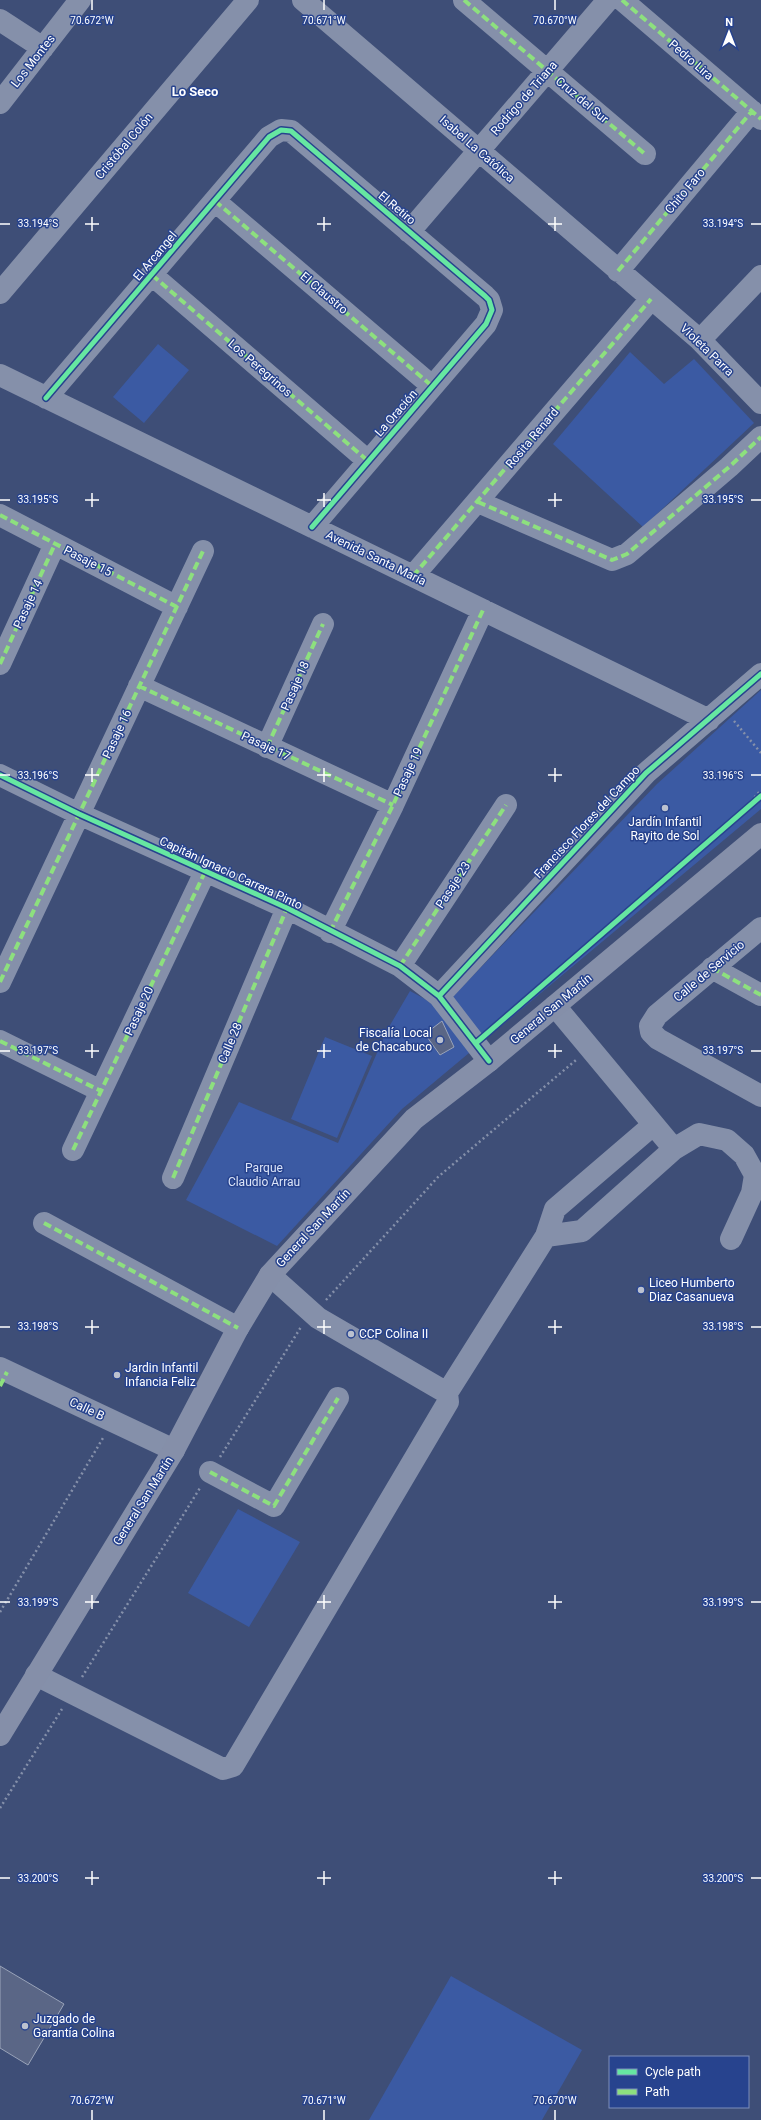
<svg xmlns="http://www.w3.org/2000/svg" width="761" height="2120" viewBox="0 0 761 2120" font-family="Roboto,sans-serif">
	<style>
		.green { fill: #3b5aa3 }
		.building { fill: #5a6686; stroke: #99a3b9 }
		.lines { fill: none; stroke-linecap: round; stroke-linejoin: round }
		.path { stroke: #8590aa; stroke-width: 2.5; stroke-dasharray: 2 3; stroke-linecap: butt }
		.minor { stroke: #8590aa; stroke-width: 22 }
		.major { stroke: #858fa9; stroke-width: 22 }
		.quiet { stroke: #8de07e; stroke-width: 4; stroke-dasharray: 8 4; stroke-linecap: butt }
		.cycleway-casing { stroke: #27438e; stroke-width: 8 }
		.cycleway { stroke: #66e7a1; stroke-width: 5 }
		.ticks { fill: none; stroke: #fff; stroke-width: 1.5 }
		.poi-dot { fill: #bbc1cf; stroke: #27438e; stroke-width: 1.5 }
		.labels { text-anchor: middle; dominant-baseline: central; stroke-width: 3; stroke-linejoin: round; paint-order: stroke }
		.street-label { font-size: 12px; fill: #fff; stroke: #27438e }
		.poi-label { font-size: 12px; fill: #fff; stroke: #27438e; text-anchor: start }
		.park-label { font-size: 12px; fill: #dbe4f8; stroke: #27438e }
		.neighbourhood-label { font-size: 13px; font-weight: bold; fill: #fff; stroke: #27438e }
		.ticks-label { font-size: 10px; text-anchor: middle; fill: #fff; stroke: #27438e; stroke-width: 3; stroke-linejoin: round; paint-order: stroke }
	</style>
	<rect width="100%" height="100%" fill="#3e4e77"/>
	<path class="green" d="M158 344 189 370 144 423 113 397Z
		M630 352 664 384 694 359 754 423 643 527 553 444Z
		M761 690V809L402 1109 277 1246 186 1200 239 1102 338 1143 386 1032 410 991 425 999 440 1010 657 784Z
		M325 1037 372 1056 337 1138 291 1119Z
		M238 1509 300 1542 249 1627 188 1593Z
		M451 1976 582 2050 542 2120H369Z"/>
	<path class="building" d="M442 1021 454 1047 440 1055 425 1034Z
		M0 1966 64 2004 28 2065 0 2048Z"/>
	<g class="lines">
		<path class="path" d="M734 721 761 753
			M748 805 761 790
			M326 1300 438 1177 576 1060
			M220 1457 301 1327
			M0 1612 103 1438
			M82 1677 200 1488
			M0 1808 62 1709"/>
		<path class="minor" d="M303 0 700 340 761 403
			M464 0 645 154
			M622 0 761 119
			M0 20 43 48
			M0 103 80 0
			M215 201 432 386
			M409 232 608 0
			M618 271 752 111
			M152 275 368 461
			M0 293 248 0
			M700 340 761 276
			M0 375 709 720
			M46 398 269 137 281 130 291 131 485 296 489 300 492 310 486 324 312 527
			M478 502 612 560 627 554 729 467 761 437
			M0 515 177 607
			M413 576 651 299
			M0 664 55 544
			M139 686 393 805
			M267 747 323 624
			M0 775 79 814 287 908 400 966 439 996 489 1061
			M761 928 657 1015 650 1026 651 1032 658 1039 761 1096
			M330 932 393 805 483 610
			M400 966 506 805
			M712 968 761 995
			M0 982 203 551
			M439 996 646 773 761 674
			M555 1006 674 1149
			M0 1041 101 1091
			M73 1150 205 872
			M173 1178 287 908
			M44 1223 238 1328
			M546 1236 555 1209 653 1125
			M0 1368 174 1450
			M447 1393 546 1236 582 1231 674 1149 699 1134 727 1140 744 1155 755 1175 752 1193 731 1239
			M210 1472 274 1506 338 1398
			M36 1675 223 1769 233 1766 448 1402 447 1393 318 1318 270 1275"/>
		<path class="major" d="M0 1735 174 1450 238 1328 270 1275 414 1119 489 1061 761 834"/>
		<path class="quiet" d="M464 0 645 154
			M622 0 761 119
			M215 201 432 386
			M618 271 752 111
			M152 275 368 461
			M478 502 612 560 627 554 729 467 761 437
			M0 515 177 607
			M413 576 651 299
			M0 664 55 544
			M139 686 393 805
			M267 747 323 624
			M330 932 393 805 483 610
			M400 966 506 805
			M712 968 761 995
			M0 982 203 551
			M0 1041 101 1091
			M73 1150 205 872
			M173 1178 287 908
			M44 1223 238 1328
			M0 1386 7 1372
			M210 1472 274 1506 338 1398"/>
		<defs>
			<path id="cycleway" d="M46 398 269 137 281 130 291 131 485 296 489 300 492 310 486 324 312 527
				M0 775 79 814 287 908 400 966 439 996 489 1061
				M439 996 646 773 761 674
				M476 1043 761 796"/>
		</defs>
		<use href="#cycleway" class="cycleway-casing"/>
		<use href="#cycleway" class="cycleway"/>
	</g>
	<path class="ticks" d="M92 0V10M324 0V10M555 0V10M92 217V231M324 217V231M555 217V231M0 224H10M85 224H99M317 224H331M548 224H562M751 224H761M92 493V507M324 493V507M555 493V507M0 500H10M85 500H99M317 500H331M548 500H562M751 500H761M92 768V782M324 768V782M555 768V782M0 775H10M85 775H99M317 775H331M548 775H562M751 775H761M92 1044V1058M324 1044V1058M555 1044V1058M0 1051H10M85 1051H99M317 1051H331M548 1051H562M751 1051H761M92 1320V1334M324 1320V1334M555 1320V1334M0 1327H10M85 1327H99M317 1327H331M548 1327H562M751 1327H761M92 1595V1609M324 1595V1609M555 1595V1609M0 1602H10M85 1602H99M317 1602H331M548 1602H562M751 1602H761M92 1871V1885M324 1871V1885M555 1871V1885M0 1878H10M85 1878H99M317 1878H331M548 1878H562M751 1878H761M92 2110V2120M324 2110V2120M555 2110V2120"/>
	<g class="poi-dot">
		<circle cx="665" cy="808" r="4"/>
		<circle cx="440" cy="1040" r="4"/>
		<circle cx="641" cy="1290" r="4"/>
		<circle cx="351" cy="1334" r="4"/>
		<circle cx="117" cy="1375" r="4"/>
		<circle cx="25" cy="2026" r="4"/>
	</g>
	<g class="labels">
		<g class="street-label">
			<text transform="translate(691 60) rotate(41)">Pedro Lira</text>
			<text transform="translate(33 61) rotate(-52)">Los Montes</text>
			<text transform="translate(524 98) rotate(-49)">Rodrigo de Triana</text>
			<text transform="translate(582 100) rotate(40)">Cruz del Sur</text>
			<text transform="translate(124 146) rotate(-50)">Cristóbal Colón</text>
			<text transform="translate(477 149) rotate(41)">Isabel La Católica</text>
			<text transform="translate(685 191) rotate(-50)">Chito Faro</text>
			<text transform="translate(397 208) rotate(40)">El Retiro</text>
			<text transform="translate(155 256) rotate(-50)">El Arcangel</text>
			<text transform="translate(324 293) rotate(40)">El Claustro</text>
			<text transform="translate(707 350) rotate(44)">Violeta Parra</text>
			<text transform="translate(260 368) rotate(41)">Los Peregrinos</text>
			<text transform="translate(396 413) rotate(-49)">La Oración</text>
			<text transform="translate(532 438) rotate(-50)">Rosita Renard</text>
			<text transform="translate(376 558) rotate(26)">Avenida Santa María</text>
			<text transform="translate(88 561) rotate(27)">Pasaje 15</text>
			<text transform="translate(28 604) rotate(-65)">Pasaje 14</text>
			<text transform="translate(295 686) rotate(-66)">Pasaje 18</text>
			<text transform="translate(117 734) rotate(-65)">Pasaje 16</text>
			<text transform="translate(266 746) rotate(25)">Pasaje 17</text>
			<text transform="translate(408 772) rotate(-65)">Pasaje 19</text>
			<text transform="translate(587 822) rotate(-47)">Francisco Flores del Campo</text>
			<text transform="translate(231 873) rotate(25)">Capitán Ignacio Carrera Pinto</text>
			<text transform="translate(453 885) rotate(-57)">Pasaje 23</text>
			<text transform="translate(709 971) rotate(-40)">Calle de Servicio</text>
			<text transform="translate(551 1009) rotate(-40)">General San Martín</text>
			<text transform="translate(139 1011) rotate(-65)">Pasaje 20</text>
			<text transform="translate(230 1043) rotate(-67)">Calle 28</text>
			<text transform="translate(313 1228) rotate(-47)">General San Martín</text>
			<text transform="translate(87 1409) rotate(25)">Calle B</text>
			<text transform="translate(143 1501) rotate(-58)">General San Martín</text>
		</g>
		<g class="poi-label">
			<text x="665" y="822" text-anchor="middle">Jardín Infantil<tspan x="665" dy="14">Rayito de Sol</tspan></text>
			<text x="432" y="1033" text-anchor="end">Fiscalía Local<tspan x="432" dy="14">de Chacabuco</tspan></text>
			<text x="649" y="1283">Liceo Humberto<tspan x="649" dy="14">Diaz Casanueva</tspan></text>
			<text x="359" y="1334">CCP Colina II</text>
			<text x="125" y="1368">Jardin Infantil<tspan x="125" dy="14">Infancia Feliz</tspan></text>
			<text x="33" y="2019">Juzgado de<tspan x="33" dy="14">Garantía Colina</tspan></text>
		</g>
		<g class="park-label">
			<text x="264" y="1168">Parque<tspan x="264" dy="14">Claudio Arrau</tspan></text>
		</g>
		<g class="neighbourhood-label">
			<text x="195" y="91">Lo Seco</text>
		</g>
	</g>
	<g class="ticks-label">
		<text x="92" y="24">70.672°W</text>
		<text x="324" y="24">70.671°W</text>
		<text x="555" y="24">70.670°W</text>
		<text x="38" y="227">33.194°S</text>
		<text x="723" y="227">33.194°S</text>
		<text x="38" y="503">33.195°S</text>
		<text x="723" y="503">33.195°S</text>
		<text x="38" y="779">33.196°S</text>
		<text x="723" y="779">33.196°S</text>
		<text x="38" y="1054">33.197°S</text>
		<text x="723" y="1054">33.197°S</text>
		<text x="38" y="1330">33.198°S</text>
		<text x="723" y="1330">33.198°S</text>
		<text x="38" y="1606">33.199°S</text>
		<text x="723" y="1606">33.199°S</text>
		<text x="38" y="1882">33.200°S</text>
		<text x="723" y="1882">33.200°S</text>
		<text x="92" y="2104">70.672°W</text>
		<text x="324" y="2104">70.671°W</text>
		<text x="555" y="2104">70.670°W</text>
	</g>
	<rect x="609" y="2056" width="140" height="52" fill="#27438e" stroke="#7d8ebb"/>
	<rect x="617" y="2069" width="20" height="6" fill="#66e7a1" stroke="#7d8ebb"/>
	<text x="645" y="2076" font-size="12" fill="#ffffff">Cycle path</text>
	<rect x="617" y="2089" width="20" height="6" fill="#8de07e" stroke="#7d8ebb"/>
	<text x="645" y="2096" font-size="12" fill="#ffffff">Path</text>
	<g transform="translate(729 32)" stroke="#27438e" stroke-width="3" paint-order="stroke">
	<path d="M0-3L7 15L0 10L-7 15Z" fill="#ffffff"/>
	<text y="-6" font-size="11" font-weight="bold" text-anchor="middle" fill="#ffffff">N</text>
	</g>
</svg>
